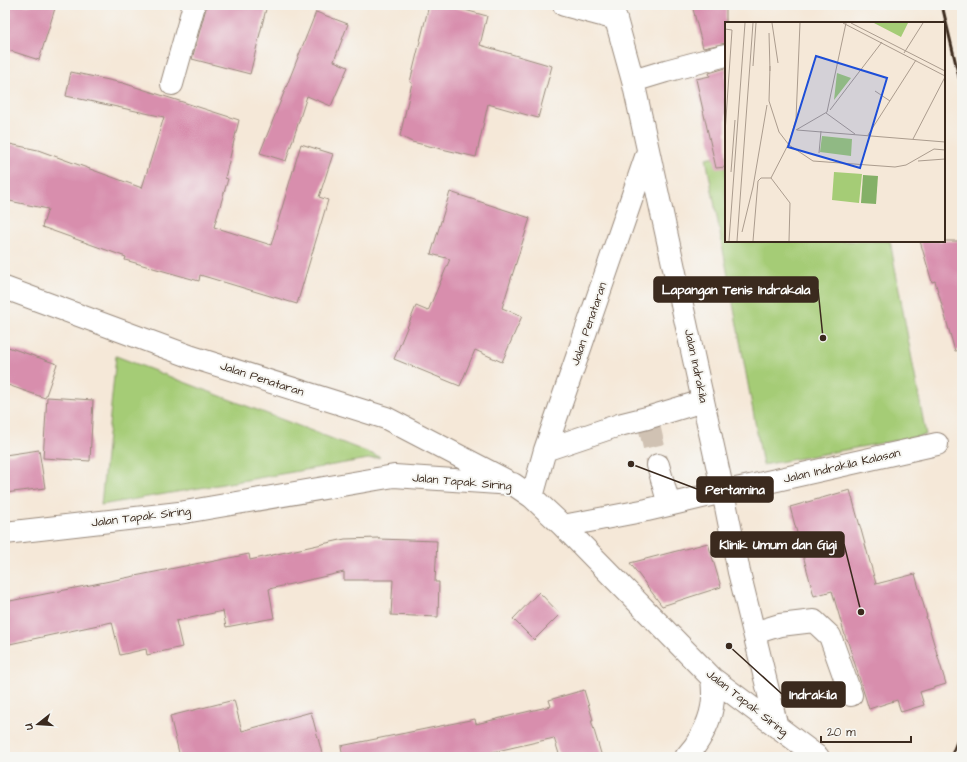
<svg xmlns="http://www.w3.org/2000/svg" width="967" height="762" viewBox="0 0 967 762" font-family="'Architects Daughter',sans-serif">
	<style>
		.green { fill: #a5cc76; stroke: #707b4a }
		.building { fill: #d88ead }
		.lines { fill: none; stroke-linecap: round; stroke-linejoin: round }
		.minor-tunnel { stroke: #d0c2b3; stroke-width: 22; stroke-dasharray: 22 11; stroke-linecap: butt }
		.minor-casing { stroke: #98897b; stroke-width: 24 }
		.minor { stroke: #fff; stroke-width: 22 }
		.rail { stroke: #3b2a1e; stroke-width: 3 }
		.labels { text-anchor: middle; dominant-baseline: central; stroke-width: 4; stroke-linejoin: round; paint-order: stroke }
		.street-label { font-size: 12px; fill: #3b2a1e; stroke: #f6f6f2 }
		.inset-road { fill: none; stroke: #ab9c8e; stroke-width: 1 }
		.view { fill: #1d4ed8; fill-opacity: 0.15; stroke: #1d4ed8; stroke-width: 2 }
		.inset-edge { fill: none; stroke: #3b2a1e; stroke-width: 2 }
		.leader { fill: none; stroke: #3b2a1e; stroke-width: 1.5 }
		.callout-dot { fill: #3b2a1e; stroke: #f6f6f2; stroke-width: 1.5 }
		.callout { fill: #3b2a1e; stroke: #3b2a1e; stroke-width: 1.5 }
		.callout-label { font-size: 13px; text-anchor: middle; font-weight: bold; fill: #fff }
	</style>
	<rect width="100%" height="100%" fill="#f6f6f2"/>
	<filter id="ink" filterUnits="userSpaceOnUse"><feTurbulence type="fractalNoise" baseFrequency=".025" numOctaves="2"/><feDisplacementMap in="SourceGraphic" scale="8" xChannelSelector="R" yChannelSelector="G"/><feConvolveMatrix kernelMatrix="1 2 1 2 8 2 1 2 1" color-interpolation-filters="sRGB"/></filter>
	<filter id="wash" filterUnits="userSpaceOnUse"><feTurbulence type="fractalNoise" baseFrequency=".012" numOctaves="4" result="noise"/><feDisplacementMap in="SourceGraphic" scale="16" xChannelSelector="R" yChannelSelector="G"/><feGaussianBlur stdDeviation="0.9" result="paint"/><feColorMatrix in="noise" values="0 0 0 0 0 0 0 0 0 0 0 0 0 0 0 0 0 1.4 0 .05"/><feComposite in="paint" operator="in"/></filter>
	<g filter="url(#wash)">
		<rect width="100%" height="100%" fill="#f5e8d8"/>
		<path class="green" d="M726 154V241H890L926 435 763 465 706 158Z
			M116 356 380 457 101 505Z"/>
		<g id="blocks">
			<path class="building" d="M5 5H56L39 60 5 49Z
				M206 5H267L250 74 192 59 206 8Z
				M429 5H446L487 16 480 45 552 66 538 118 488 104 476 157 412 142 400 136 412 83 410 82Z
				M692 5H726V43L703 48Z
				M316 12 348 24 334 61 348 67 331 106 307 96 286 161 260 153Z
				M726 68V167L716 168 696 79 710 76 709 73Z
				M71 72 123 83 239 120 225 178 228 179 214 227 271 245 301 144 333 154 319 197 328 200 297 304 200 275 199 281 125 260 126 257 42 227 48 209 5 200V143L38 150 142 188 164 117 66 96Z
				M450 192 530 218 502 308 522 316 502 362 475 350 460 386 394 359 416 306 428 311 450 259 431 254Z
				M920 241H962V350L955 351 935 281 932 282Z
				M5 346 57 364 45 398 5 384Z
				M47 397 93 400 90 461 43 458Z
				M39 450 45 488 5 493V455Z
				M850 490 876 584 915 574 927 617H926L946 684 920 692 924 705 901 712 897 700 869 709 847 639H846L832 591 814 596 790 507Z
				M379 538V539L437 541 435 582H439L438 617 391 615 393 580H344V572L269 589 274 618 226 627 223 611 176 621 182 647 147 655 146 649 120 655 112 622 5 645V602L205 562V563L249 554 250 560 345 539Z
				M708 543 721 587 662 606 630 563Z
				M539 592 560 614 534 640 513 619Z
				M584 690 593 720H591L602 757H560L554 738 471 757H343L341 746 475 719 476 724 551 706 549 700Z
				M234 700 242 731 311 712 323 757H180L170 716Z"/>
		</g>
	</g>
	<g filter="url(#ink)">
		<use href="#blocks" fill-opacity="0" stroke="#98897b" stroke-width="1"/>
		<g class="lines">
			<path class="minor-tunnel" d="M649 425 658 465"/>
			<defs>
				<path id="minor" d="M564 5 616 19
					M612 5 633 81 723 492 739 572 777 727
					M633 81 666 71 726 55
					M172 84 194 5
					M5 288 192 357 386 418 505 480
					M545 450 619 425 647 418 703 401
					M658 465 669 505
					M532 497 545 450 648 151
					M563 526 647 510 723 492 937 444
					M5 533 179 513 394 476 513 484 532 497 563 526 712 678 818 757
					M754 633 780 625 814 621 830 636 851 695
					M686 757C698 744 709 725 712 707 714 697 713 688 712 678"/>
			</defs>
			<use href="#minor" class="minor-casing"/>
			<use href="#minor" class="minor"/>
			<path class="rail" d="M942 5 962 90
				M951 757 962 729"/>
		</g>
	</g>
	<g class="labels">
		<g class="street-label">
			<text transform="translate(589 324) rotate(-71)">Jalan Penataran</text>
			<text transform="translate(696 366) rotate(78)">Jalan Indrakila</text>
			<text transform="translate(262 379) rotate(18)">Jalan Penataran</text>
			<text transform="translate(842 466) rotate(-13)">Jalan Indrakila Kalasan</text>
			<text transform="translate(462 482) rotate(5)">Jalan Tapak Siring</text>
			<text transform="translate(141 517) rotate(-7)">Jalan Tapak Siring</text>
			<text transform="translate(747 703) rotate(38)">Jalan Tapak Siring</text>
		</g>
	</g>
	<g transform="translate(725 22)">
		<rect width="220" height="220" fill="#f5e8d8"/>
		<path d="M149 1H183L176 15ZM112 51 126 56 109 78ZM97 114 127 117 126 134 95 130ZM109 150 137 152 134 181 107 178Z" fill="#a5cc76"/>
		<path d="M138 153 153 154 151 182 136 181Z" fill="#84b067"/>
		<path class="inset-road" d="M47 1 53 41M118 1 220 54M126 1 220 49M0 7 7 8 0 111M44 11 45 49M179 31 198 1M28 44 31 1M45 44 44 79 54 110 64 123 88 139 170 145 181 143 209 127 220 128M150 69 165 79M105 88 157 20M101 91 130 112M71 108 102 90 121 1M72 108 220 120M143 113 191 38M188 117 220 55M94 131 96 109M193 139 220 137M6 150 10 98M46 156 64 121 71 97 75 1M46 156 65 181 64 219M17 210 28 165 42 83M4 219 20 1M12 219 28 1M28 219 33 159 36 156H46"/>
		<path class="view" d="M91 34 162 56 135 146 63 125Z"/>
		<rect width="220" height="220" class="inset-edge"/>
	</g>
	<path class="leader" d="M823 338L818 289M631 464L697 489M861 612L844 544M729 646L782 694"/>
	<g class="callout-dot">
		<circle cx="823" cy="338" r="4"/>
		<circle cx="631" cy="464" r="4"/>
		<circle cx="861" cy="612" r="4"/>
		<circle cx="729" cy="646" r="4"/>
	</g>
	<g class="callout">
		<rect x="654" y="277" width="164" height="25" rx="4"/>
		<rect x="697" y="477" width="76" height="25" rx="4"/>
		<rect x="711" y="532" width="133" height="25" rx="4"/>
		<rect x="782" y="682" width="63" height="25" rx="4"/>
	</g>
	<g class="callout-label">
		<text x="736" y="294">Lapangan Tenis Indrakala</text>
		<text x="735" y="494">Pertamina</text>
		<text x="778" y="549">Klinik Umum dan Gigi</text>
		<text x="813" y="699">Indrakila</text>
	</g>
	<rect width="967" height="762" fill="none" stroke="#f6f6f2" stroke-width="20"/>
	<g transform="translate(38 724) rotate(253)" stroke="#f6f6f2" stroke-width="3" paint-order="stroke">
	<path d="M0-3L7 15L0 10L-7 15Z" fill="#3b2a1e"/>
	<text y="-6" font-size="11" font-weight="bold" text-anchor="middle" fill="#3b2a1e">U</text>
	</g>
	<path d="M821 736v6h90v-6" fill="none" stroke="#3b2a1e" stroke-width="2"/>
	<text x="827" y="736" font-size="12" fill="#3b2a1e" stroke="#f6f6f2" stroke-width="3" paint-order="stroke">20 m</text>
</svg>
